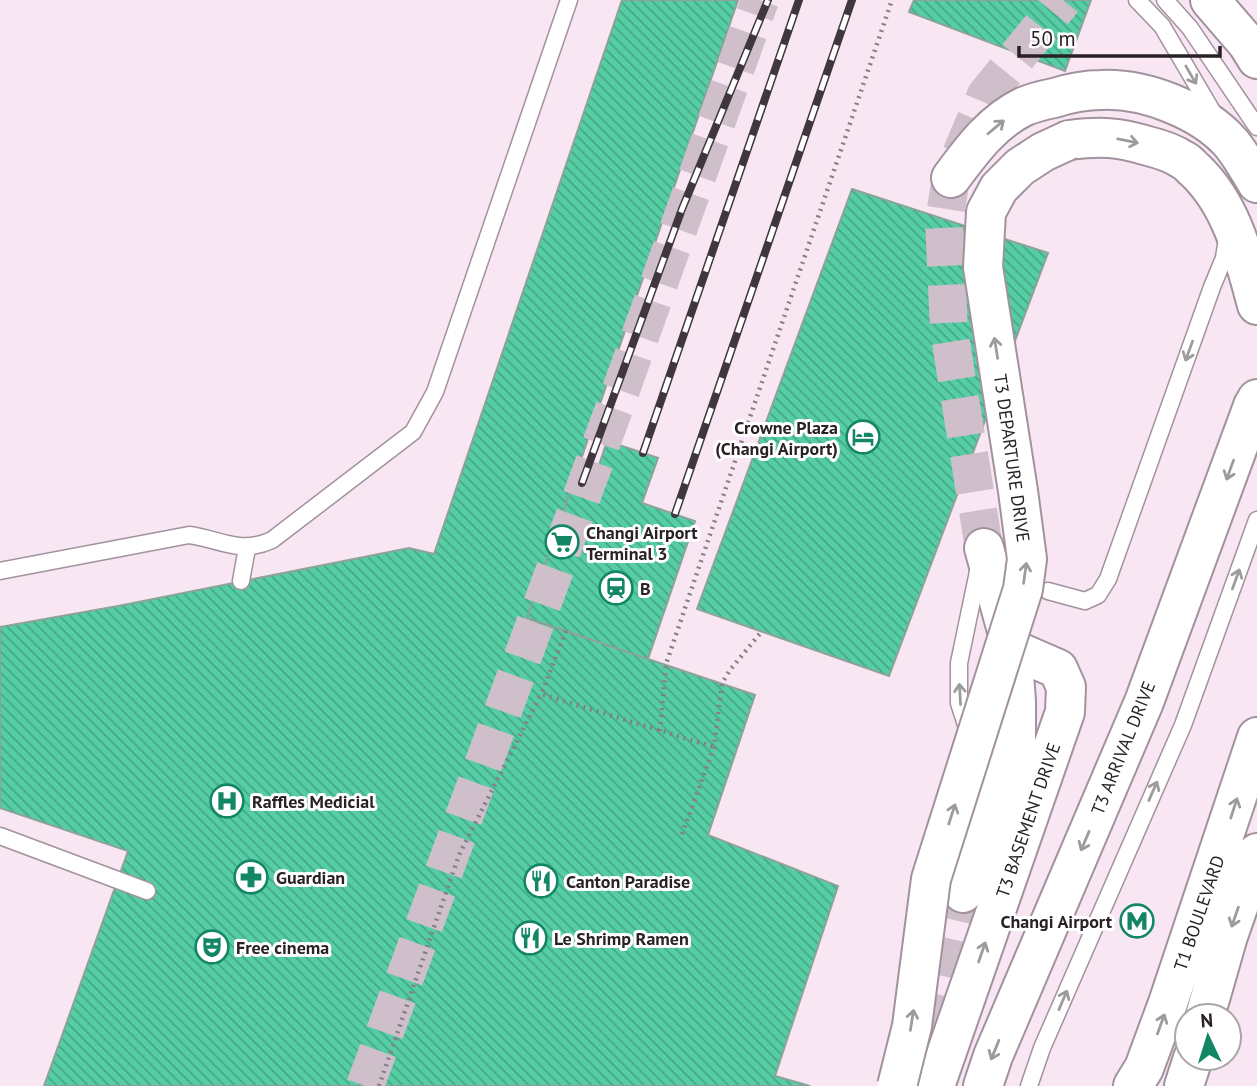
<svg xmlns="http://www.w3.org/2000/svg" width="1257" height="1086" viewBox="0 0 1257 1086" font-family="'PT Sans',sans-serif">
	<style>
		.building { fill: url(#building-back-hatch); stroke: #8ea299; stroke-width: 2 }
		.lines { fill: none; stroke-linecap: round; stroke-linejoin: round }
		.secondary-tunnel { stroke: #cebfca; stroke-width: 38; stroke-dasharray: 38 19; stroke-linecap: butt }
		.lane-casing { stroke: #a2929d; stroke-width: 19 }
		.secondary-casing { stroke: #a2929d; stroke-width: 42 }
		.highway-casing { stroke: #a2929d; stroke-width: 42 }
		.path { stroke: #887d85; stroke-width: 4.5; stroke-dasharray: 2 5; stroke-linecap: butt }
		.lane { stroke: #fff; stroke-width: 16 }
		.secondary { stroke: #fff; stroke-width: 38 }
		.highway { stroke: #fff; stroke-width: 38 }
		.rail-casing { stroke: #3f373d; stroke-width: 8 }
		.rail { stroke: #fff; stroke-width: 5; stroke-dasharray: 16; stroke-linecap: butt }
		.secondary-bridge-casing { stroke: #a2929d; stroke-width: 42; stroke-linecap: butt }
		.secondary-bridge { stroke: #fff; stroke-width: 38 }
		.oneway { stroke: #9e9b9d }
		.labels { text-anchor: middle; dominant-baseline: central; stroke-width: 6; stroke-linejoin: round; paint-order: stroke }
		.poi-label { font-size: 18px; font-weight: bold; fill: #282126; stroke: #fff; text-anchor: start }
		.street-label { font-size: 18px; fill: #282126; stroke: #fff }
	</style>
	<defs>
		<pattern id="building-back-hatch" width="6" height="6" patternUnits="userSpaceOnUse" patternTransform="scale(1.75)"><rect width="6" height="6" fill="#55cea5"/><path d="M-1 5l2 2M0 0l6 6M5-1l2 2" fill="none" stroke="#46a786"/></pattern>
	</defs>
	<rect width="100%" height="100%" fill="#f8e7f3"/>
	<path class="building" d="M622 0H738L574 480 592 486 607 441 658 458 642 503 695 521 648 659 755 695 708 835 838 886 775 1076 810 1086H44L128 851 0 808V627L118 606 409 548 434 554Z
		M914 0H1091L1065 71 909 12Z
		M852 189 1048 253 889 676 697 609Z
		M607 441 658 458 642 503 695 521 648 659 527 618 574 480 592 486Z"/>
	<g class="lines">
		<path class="secondary-tunnel" d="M984 548 949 330 944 221 951 178 986 95 1063 0
			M365 1086 622 387 760 0
			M914 1086 924 1059 963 893"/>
		<defs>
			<path id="lane" d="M1137 0 1162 26 1215 116
				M1165 0 1190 28 1257 127
				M0 571 189 535C220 539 240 555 272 540L413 432 435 392 569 0
				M241 581 247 548
				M1048 591 1085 601 1098 595 1108 579 1212 287 1224 258 1227 238
				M969 734 959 703V663L979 567
				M0 836 147 891
				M1029 1086 1042 1048 1183 725 1257 520"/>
			<path id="secondary" d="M1069 140C1101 136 1118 137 1148 146 1160 149 1173 153 1183 160 1188 162 1191 167 1195 170 1232 205 1244 257 1257 305
				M951 178C971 151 992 122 1023 107 1032 103 1044 100 1054 98 1070 93 1084 90 1101 90 1144 88 1202 110 1231 143 1241 155 1249 170 1257 183
				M963 893 1016 740V701L1012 649 984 548
				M935 1086 1065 712 1066 687 1058 669 1012 649
				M983 1086 993 1056 1144 702 1253 406 1257 399"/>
			<path id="highway" d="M1210 0 1247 43 1257 59
				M1205 1016 1228 936 1257 853
				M1133 1086 1144 1068 1168 1003 1257 737
				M1184 1086 1193 1058"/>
		</defs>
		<use href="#lane" class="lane-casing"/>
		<use href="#secondary" class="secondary-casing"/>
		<use href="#highway" class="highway-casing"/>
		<path class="path" d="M566 631 541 694 714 747
			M660 731 666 664 892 0
			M682 834 714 747 722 683 730 670 762 631
			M379 1086 459 855 541 694"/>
		<use href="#lane" class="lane"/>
		<use href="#secondary" class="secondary"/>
		<use href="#highway" class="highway"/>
		<defs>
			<path id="rail" d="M643 453 799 0
				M582 483 682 209 768 0
				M675 514 852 0"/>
		</defs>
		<use href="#rail" class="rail-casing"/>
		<use href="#rail" class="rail"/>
		<defs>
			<path id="secondary-bridge" d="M897 1086 912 1026 931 879 1023 589 1027 559 1018 491 983 267 986 212 999 188 1020 167 1043 152 1069 140"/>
		</defs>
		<use href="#secondary-bridge" class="secondary-bridge-casing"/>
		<use href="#secondary-bridge" class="secondary-bridge"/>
	</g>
	<defs><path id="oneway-shaft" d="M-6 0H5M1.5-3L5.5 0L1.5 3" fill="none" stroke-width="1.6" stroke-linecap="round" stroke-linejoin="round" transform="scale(1.75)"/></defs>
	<g class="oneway">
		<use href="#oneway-shaft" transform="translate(1191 75) rotate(60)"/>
		<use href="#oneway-shaft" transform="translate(996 127) rotate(-40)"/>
		<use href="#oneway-shaft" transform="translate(1128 141) rotate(11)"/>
		<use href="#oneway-shaft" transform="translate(996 348) rotate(-99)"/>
		<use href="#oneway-shaft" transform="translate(1189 351) rotate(110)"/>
		<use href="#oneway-shaft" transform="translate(1230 470) rotate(110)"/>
		<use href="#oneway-shaft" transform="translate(1025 573) rotate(-82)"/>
		<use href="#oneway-shaft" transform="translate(1236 579) rotate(-70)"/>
		<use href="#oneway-shaft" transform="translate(960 694) rotate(-93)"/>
		<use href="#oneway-shaft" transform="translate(1153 791) rotate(-66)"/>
		<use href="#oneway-shaft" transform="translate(1234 808) rotate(-72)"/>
		<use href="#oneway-shaft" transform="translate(952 814) rotate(-72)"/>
		<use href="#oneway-shaft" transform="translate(1085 841) rotate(113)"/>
		<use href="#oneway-shaft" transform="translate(1235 917) rotate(109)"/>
		<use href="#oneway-shaft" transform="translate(982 952) rotate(-71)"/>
		<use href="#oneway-shaft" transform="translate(1063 1000) rotate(-67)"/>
		<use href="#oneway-shaft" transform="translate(912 1020) rotate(-81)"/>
		<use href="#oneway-shaft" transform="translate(1161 1024) rotate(-70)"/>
		<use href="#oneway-shaft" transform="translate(995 1050) rotate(112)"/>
	</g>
	<defs>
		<symbol id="hotel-ring" viewBox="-11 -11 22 22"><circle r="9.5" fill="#fff" stroke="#128665" stroke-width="1.5"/><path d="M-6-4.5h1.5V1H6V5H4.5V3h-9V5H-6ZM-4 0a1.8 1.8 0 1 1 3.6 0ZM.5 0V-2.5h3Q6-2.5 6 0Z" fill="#128665"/></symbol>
		<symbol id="supermarket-ring" viewBox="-11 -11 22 22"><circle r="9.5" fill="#fff" stroke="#128665" stroke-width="1.5"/><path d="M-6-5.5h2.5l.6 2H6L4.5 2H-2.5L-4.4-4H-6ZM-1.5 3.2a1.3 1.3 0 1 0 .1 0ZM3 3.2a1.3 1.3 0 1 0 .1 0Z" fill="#128665"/></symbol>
		<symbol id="station-ring" viewBox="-11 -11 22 22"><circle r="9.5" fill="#fff" stroke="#128665" stroke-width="1.5"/><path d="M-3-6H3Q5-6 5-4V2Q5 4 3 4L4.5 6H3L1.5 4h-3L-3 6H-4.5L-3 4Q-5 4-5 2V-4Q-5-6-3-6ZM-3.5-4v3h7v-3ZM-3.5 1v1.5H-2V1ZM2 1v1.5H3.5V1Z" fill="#128665"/></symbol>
		<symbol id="hospital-ring" viewBox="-11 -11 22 22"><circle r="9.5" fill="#fff" stroke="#128665" stroke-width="1.5"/><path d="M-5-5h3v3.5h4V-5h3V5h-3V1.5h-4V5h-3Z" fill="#128665"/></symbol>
		<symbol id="pharmacy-ring" viewBox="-11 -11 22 22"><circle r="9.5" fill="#fff" stroke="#128665" stroke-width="1.5"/><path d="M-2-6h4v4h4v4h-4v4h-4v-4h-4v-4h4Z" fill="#128665"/></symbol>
		<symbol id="restaurant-ring" viewBox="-11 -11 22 22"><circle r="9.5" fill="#fff" stroke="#128665" stroke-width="1.5"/><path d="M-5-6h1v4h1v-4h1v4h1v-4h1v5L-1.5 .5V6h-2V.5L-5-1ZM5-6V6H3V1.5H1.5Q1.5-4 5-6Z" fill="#128665"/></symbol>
		<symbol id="metro-ring" viewBox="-11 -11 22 22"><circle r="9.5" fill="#fff" stroke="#128665" stroke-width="1.5"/><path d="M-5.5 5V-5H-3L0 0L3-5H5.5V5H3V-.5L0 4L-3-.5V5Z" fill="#128665"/></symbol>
		<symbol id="theatre-ring" viewBox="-11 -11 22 22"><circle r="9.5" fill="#fff" stroke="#128665" stroke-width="1.5"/><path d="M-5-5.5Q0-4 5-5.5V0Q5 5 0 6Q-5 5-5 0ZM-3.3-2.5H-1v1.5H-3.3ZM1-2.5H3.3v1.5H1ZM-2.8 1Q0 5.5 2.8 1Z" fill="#128665"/></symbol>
	</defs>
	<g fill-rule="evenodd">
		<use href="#hotel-ring" x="844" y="418" width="38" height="38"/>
		<use href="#supermarket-ring" x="543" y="523" width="38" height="38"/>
		<use href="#station-ring" x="597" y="569" width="38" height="38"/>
		<use href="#hospital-ring" x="208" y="782" width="38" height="38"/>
		<use href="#pharmacy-ring" x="232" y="858" width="38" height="38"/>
		<use href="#restaurant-ring" x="522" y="862" width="38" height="38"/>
		<use href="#metro-ring" x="1118" y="902" width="38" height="38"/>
		<use href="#restaurant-ring" x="511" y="919" width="38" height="38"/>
		<use href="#theatre-ring" x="193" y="928" width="38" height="38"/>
	</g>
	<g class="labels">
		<g class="poi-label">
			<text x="838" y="427" text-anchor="end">Crowne Plaza<tspan x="838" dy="21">(Changi Airport)</tspan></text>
			<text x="586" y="532">Changi Airport<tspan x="586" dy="21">Terminal 3</tspan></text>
			<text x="640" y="588">B</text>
			<text x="252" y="801">Raffles Medicial</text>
			<text x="276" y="877">Guardian</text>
			<text x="566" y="881">Canton Paradise</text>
			<text x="1112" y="921" text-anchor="end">Changi Airport</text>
			<text x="554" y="938">Le Shrimp Ramen</text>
			<text x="236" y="947">Free cinema</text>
		</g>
		<g class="street-label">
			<text transform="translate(1012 458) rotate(82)">T3 DEPARTURE DRIVE</text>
			<text transform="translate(1123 748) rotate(-68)">T3 ARRIVAL DRIVE</text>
			<text transform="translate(1028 820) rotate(-71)">T3 BASEMENT DRIVE</text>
			<text transform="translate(1199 913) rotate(-71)">T1 BOULEVARD</text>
		</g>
	</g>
	<g transform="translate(1208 1037) rotate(356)"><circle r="33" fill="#ffffff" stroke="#a9a6a8" stroke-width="2"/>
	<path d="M0-5L12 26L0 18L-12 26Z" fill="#128665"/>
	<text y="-10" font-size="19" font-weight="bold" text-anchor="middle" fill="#282126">N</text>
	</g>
	<path d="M1019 46v10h201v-10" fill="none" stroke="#282126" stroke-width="3.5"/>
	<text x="1030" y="46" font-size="21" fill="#282126" stroke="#ffffff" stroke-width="5" paint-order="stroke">50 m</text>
</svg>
